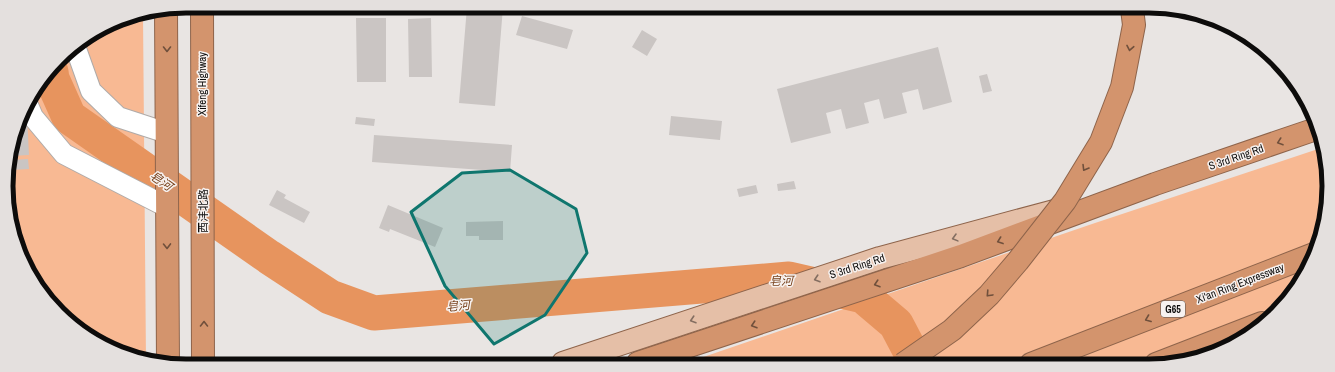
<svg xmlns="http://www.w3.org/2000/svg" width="1335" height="372" viewBox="0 0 1335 372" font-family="'Archivo Narrow','Noto Sans SC',sans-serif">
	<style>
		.green { fill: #f8b993 }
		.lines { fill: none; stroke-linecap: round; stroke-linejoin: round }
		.river { stroke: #e7945e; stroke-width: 35 }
		.building { fill: #cac5c3 }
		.minor-casing { stroke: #afaba9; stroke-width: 22 }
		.major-casing { stroke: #8e644b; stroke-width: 24 }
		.highway-casing { stroke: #8e644b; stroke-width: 24 }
		.minor { stroke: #fff; stroke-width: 20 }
		.major { stroke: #e5bfa7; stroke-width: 22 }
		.highway { stroke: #d3946d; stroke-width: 22 }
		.highway-bridge-casing { stroke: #8e644b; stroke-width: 24; stroke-linecap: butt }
		.highway-bridge { stroke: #d3946d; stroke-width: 22 }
		.oneway { stroke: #70503c }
		.oneway2 { stroke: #846e61 }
		.marked { fill: #0f766e; fill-opacity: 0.2; stroke: #0f766e; stroke-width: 3; stroke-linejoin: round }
		.labels { text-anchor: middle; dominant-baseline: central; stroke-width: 3; stroke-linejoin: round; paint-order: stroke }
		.shield { fill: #f7f2f0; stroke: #535150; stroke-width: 1 }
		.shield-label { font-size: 10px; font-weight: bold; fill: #0d0c0b }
		.street-label { font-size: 11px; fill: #0d0c0b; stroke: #f7f2f0 }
		.water-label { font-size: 12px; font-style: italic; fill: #78411b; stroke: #f7f2f0 }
		.rim { fill: none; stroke: #0d0c0b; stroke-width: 5 }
	</style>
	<rect width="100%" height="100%" fill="#e9e5e3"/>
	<path class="green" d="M143 15 146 361 96 342 43 295 12 233 6 174 25 106 67 51 117 20Z
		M1324 147 1325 151 1326 221 1310 266 1276 313 1228 348 1172 364H683L1095 223Z"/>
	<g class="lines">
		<path class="river" d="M51 72 52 79 69 117 269 257 330 297 374 313 789 279 863 296 896 324 917 364"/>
	</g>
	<path class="building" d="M467 7H503L495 106 459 103Z
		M522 16 573 30 567 49 516 35Z
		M356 18H386V82H357Z
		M431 18 432 77H409L408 19Z
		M642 30 657 39 647 56 632 47Z
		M938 47 952 102 923 110 918 89 902 93 907 113 884 119 879 99 864 103 869 123 846 129 841 109 826 113 831 133 791 143 777 89Z
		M987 74 992 91 983 93 979 76Z
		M22 115H27L29 155 11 156Z
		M671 116 722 121 720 140 669 135Z
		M356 117 375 119 374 126 355 124Z
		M374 135 512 145 510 172 372 162Z
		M28 159 29 169 11 170V160Z
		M794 181 796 189 778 191 777 184Z
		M756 185 758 193 739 197 737 189Z
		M277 190 286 195 284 198 310 212 304 223 269 205Z
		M388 205 443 228 435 247 390 229 389 232 379 228Z
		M503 221V240H479V236H466V222Z"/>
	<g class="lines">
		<defs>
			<path id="minor" d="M75 46 91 91 118 117 167 133
				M27 103 33 117 64 154 167 207"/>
			<path id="major" d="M563 363 880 258 1069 207"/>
			<path id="highway" d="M202 6 203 363
				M166 10 168 363
				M638 363 961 256 1155 184 1316 129
				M1031 364 1314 254
				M1156 364 1262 323"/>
		</defs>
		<use href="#minor" class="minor-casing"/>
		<use href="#major" class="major-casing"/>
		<use href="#highway" class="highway-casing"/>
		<use href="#minor" class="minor"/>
		<use href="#major" class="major"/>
		<use href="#highway" class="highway"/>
		<defs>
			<path id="highway-bridge" d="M903 364 952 330 989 295 1018 261 1065 201 1101 142 1122 87 1134 25 1132 9"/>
		</defs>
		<use href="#highway-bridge" class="highway-bridge-casing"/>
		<use href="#highway-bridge" class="highway-bridge"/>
	</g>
	<defs><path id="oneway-chevron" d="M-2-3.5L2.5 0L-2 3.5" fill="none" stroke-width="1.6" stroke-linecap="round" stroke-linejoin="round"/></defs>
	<g class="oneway">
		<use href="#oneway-chevron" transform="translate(1130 48) rotate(101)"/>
		<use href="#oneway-chevron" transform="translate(167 49) rotate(90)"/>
		<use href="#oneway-chevron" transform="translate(1280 142) rotate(161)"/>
		<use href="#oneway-chevron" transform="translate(1085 168) rotate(121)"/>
		<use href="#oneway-chevron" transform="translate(1000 241) rotate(160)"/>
		<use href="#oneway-chevron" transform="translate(167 246) rotate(89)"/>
		<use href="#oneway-chevron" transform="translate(877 284) rotate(162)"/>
		<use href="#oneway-chevron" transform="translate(989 294) rotate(133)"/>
		<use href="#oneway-chevron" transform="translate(1148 319) rotate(159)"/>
		<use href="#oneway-chevron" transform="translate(204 324) rotate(-90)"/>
		<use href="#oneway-chevron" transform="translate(754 325) rotate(162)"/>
	</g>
	<g class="oneway2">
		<use href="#oneway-chevron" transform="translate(955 238) rotate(165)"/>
		<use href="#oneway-chevron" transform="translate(817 279) rotate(162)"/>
		<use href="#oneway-chevron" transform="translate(693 320) rotate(162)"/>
	</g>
	<path class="marked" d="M510 170 576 209 587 253 545 315 494 344 445 286 411 212 462 173Z"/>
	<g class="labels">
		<rect class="shield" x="1161" y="301" width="24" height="16" rx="3"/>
		<g class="shield-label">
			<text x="1173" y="309">G65</text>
		</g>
		<g class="street-label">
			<text transform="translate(202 84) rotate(-90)">Xifeng Highway</text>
			<text transform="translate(1236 157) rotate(-19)">S 3rd Ring Rd</text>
			<text transform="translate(203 211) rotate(-90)">西沣北路</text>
			<text transform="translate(857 266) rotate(-18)">S 3rd Ring Rd</text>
			<text transform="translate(1240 283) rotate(-21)">Xi'an Ring Expressway</text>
		</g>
		<g class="water-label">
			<text transform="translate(161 181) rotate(35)">皂河</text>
			<text x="781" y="281">皂河</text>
			<text transform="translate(458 306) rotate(-5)">皂河</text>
		</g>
	</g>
	<path d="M0 0H1335V372H0ZM186 13H1149A173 173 0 0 1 1322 186V186A173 173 0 0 1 1149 359H186A173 173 0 0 1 13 186V186A173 173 0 0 1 186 13Z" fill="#e4e0de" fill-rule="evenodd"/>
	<path class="rim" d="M186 13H1149A173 173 0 0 1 1322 186V186A173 173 0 0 1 1149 359H186A173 173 0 0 1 13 186V186A173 173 0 0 1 186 13Z"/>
</svg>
